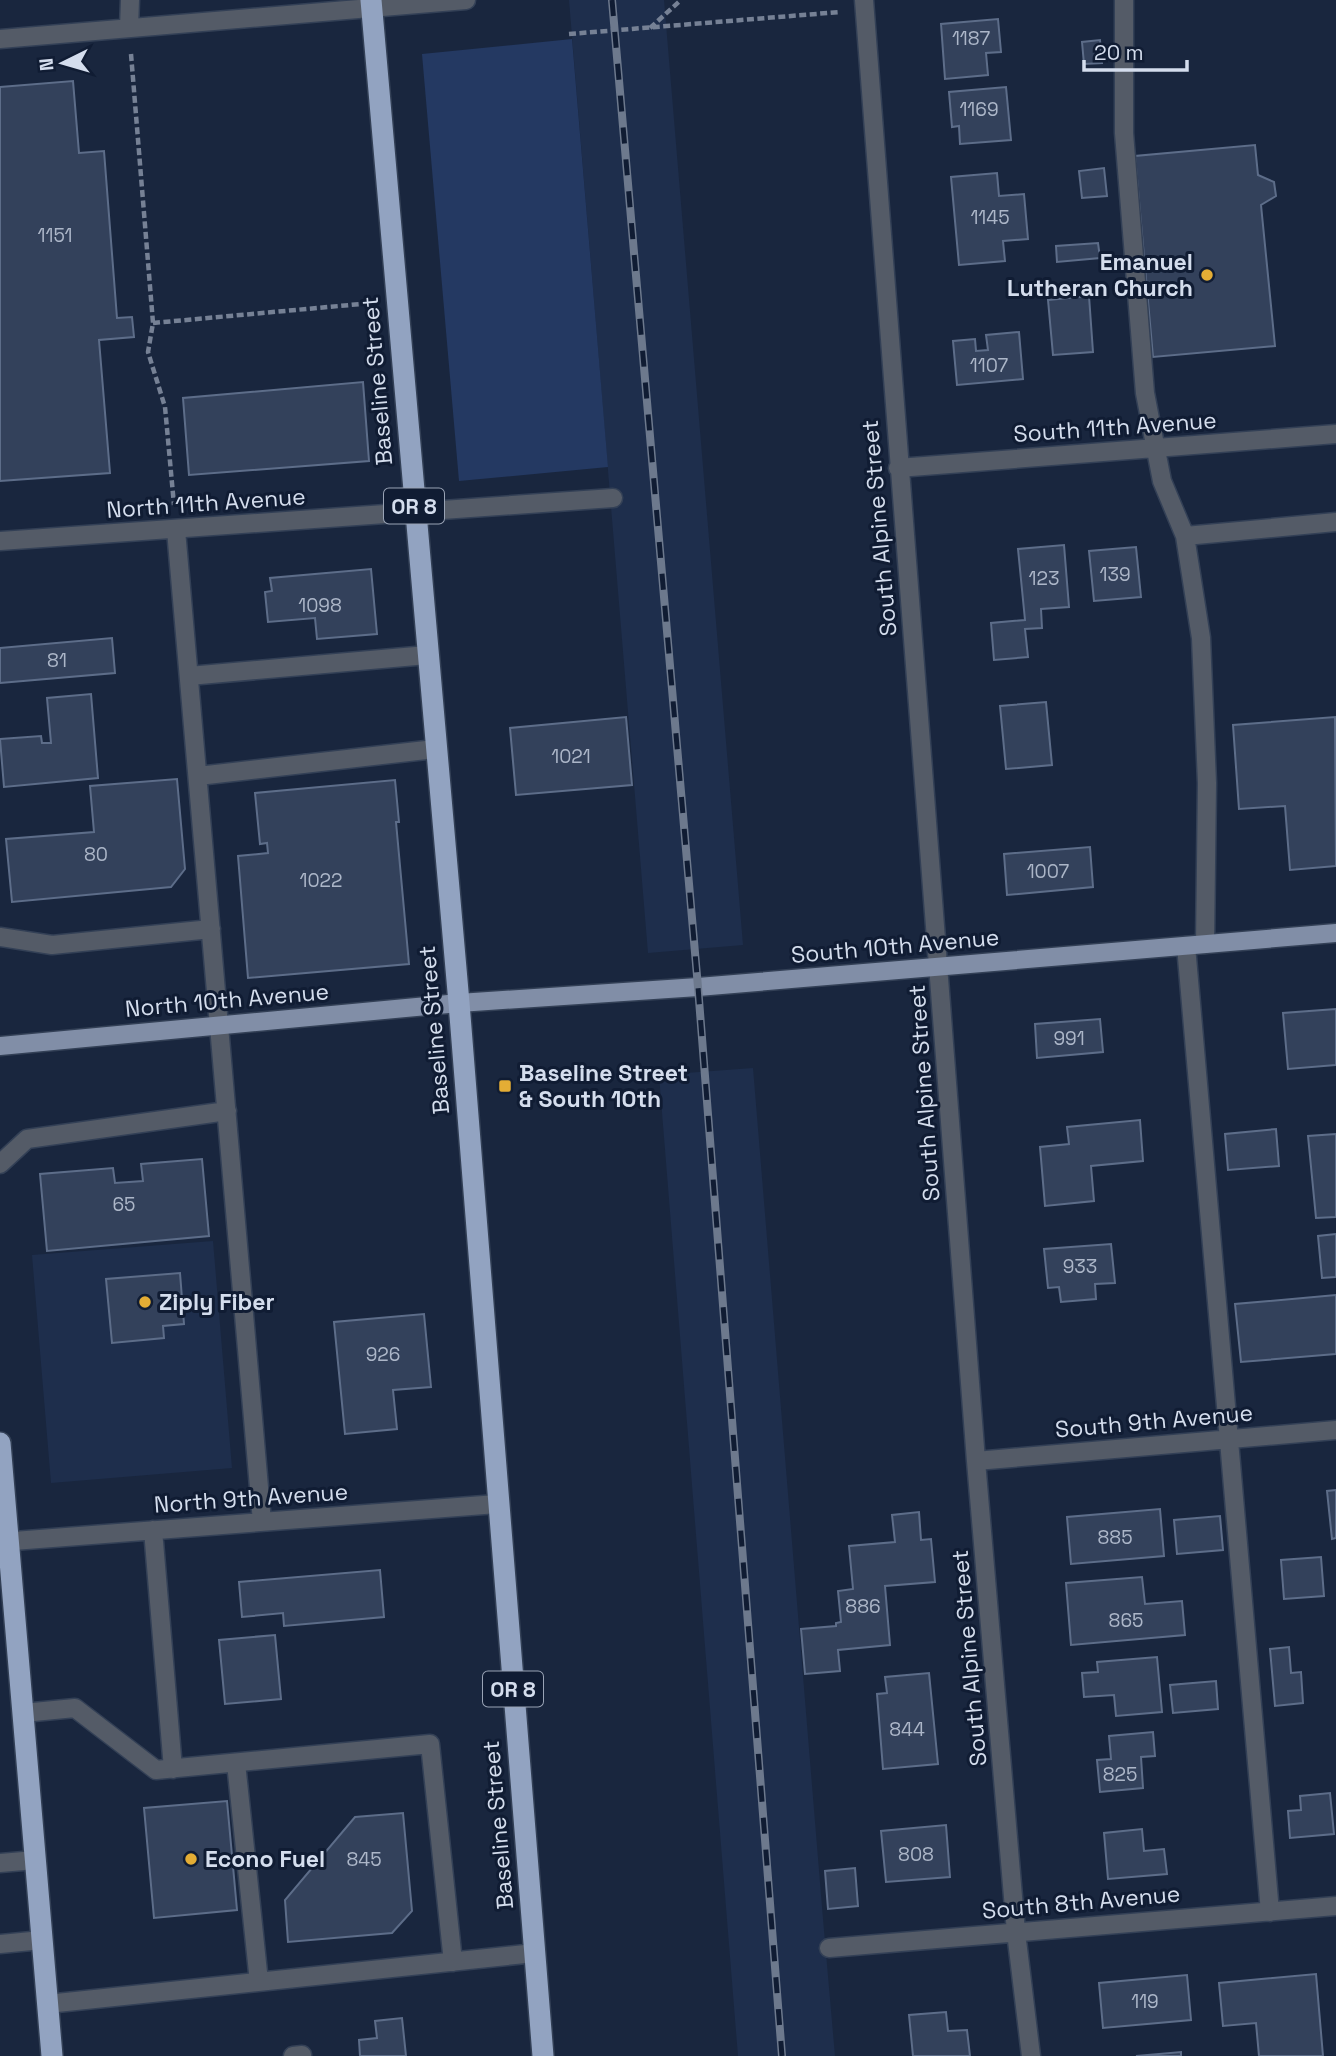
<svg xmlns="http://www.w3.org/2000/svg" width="1336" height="2056" viewBox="0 0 1336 2056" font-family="'Space Grotesk',sans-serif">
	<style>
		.built { fill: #1e2e4c }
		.green { fill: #243962 }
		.building { fill: #33415b; stroke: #5d6d89; stroke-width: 2 }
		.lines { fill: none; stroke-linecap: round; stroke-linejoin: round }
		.minor-casing { stroke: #334056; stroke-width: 21 }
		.major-casing { stroke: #334056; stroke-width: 21 }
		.highway-casing { stroke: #334056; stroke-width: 24 }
		.path { stroke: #768195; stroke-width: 4.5; stroke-dasharray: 7 3.5; stroke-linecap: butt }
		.minor { stroke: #545b67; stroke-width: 18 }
		.major { stroke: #818ea7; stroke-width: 18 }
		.highway { stroke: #92a3c1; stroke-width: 21 }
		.rail-casing { stroke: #6d798d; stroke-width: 8 }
		.rail { stroke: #101c33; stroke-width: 5; stroke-dasharray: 16; stroke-linecap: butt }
		.poi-dot { fill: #e4ad35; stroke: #101c33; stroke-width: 2.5 }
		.labels { text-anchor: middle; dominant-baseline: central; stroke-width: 6; stroke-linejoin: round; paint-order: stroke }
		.number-label { font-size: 19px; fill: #acb6c8 }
		.shield { fill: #101c33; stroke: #99a3b5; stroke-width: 2 }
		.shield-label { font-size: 21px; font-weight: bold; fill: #d4dded }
		.poi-label { font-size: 23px; font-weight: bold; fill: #d4dded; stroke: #101c33; text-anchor: start }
		.street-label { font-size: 23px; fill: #d4dded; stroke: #101c33 }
	</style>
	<rect width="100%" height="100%" fill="#19263e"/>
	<path class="built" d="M569 0H664L743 945 648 953Z
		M753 1068 823 1919 835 2056H738L659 1075Z
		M213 1241 232 1468 51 1483 32 1255Z"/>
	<path class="green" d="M572 39 608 467 459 481 422 54Z"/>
	<path class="building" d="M998 19 1001 52 986 53 988 75 945 79 941 24Z
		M1100 40 1102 63 1084 64 1082 42Z
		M73 81 79 153 104 151 117 318 132 317 134 337 99 340 110 473 0 481V87Z
		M1006 87 1011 140 960 144 959 126 952 127 949 92Z
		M1255 145 1258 175 1274 182 1276 196 1261 205 1275 346 1153 357 1135 156Z
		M1104 168 1107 196 1082 198 1079 171Z
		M997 173 999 196 1024 194 1028 239 1003 241 1005 261 959 265 951 177Z
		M1098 243 1100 258 1057 262 1056 246Z
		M1089 296 1093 352 1053 355 1048 300Z
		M1019 332 1023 379 957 385 953 341 975 339 976 351 988 350 986 335Z
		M363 382 369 461 189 475 183 398Z
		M1064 545 1069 607 1041 609 1042 628 1025 629 1028 657 994 660 991 623 1025 620 1018 549Z
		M1136 547 1141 597 1094 601 1089 551Z
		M371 569 377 634 317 639 315 618 268 622 265 592 272 591 270 578Z
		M112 638 115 673 0 683V648Z
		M91 694 98 778 4 787 0 739 41 736 42 743H51L47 698Z
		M1046 702 1052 765 1006 769 1000 706Z
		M626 717 632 785 516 795 510 728Z
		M1335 717 1336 866 1290 870 1285 806 1239 809 1233 725Z
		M177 779 185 869 171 887 12 902 6 839 94 832 90 786Z
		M395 780 399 822H396L409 964 248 978 238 856 268 853 267 843 260 844 255 793Z
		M1090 847 1093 887 1007 895 1004 854Z
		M1336 1009V1065L1288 1069 1283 1013Z
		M1100 1019 1103 1052 1037 1058 1035 1024Z
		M1140 1120 1143 1161 1091 1166 1094 1201 1045 1206 1040 1147 1069 1144 1067 1127Z
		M1276 1129 1279 1166 1228 1170 1225 1134Z
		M1336 1134V1217L1316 1218 1308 1136Z
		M202 1159 209 1236 47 1251 40 1174 113 1168 115 1183 143 1181 141 1164Z
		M1336 1234V1277L1322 1278 1318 1236Z
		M1111 1244 1115 1283 1095 1284 1096 1299 1061 1302 1059 1287 1048 1288 1044 1249Z
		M180 1273 184 1324 163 1326 164 1338 112 1343 106 1279Z
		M1336 1295V1354L1241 1362 1235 1304Z
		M424 1314 431 1387 393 1390 397 1429 345 1434 334 1322Z
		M1336 1490V1538L1332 1539 1327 1491Z
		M1160 1509 1164 1556 1071 1564 1067 1517Z
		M919 1512 921 1540 931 1539 935 1582 885 1586 890 1645 838 1650 840 1671 805 1674 801 1629 836 1626V1623L841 1622 838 1591 853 1589 849 1546 895 1542 892 1515Z
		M1220 1516 1223 1550 1177 1554 1174 1520Z
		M1321 1557 1324 1596 1284 1599 1281 1560Z
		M380 1570 384 1617 284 1626 283 1613 242 1617 239 1582Z
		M1142 1577 1145 1604 1182 1601 1185 1635 1071 1645 1066 1583Z
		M275 1635 281 1699 225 1704 219 1640Z
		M1289 1647 1291 1673 1301 1672 1303 1703 1275 1706 1270 1649Z
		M1157 1657 1162 1712 1116 1716 1114 1695 1084 1697 1082 1673 1098 1672 1097 1662Z
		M929 1673 938 1764 883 1769 877 1694 887 1693 885 1677Z
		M1216 1681 1218 1709 1173 1713 1170 1685Z
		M1153 1732 1155 1756 1141 1757 1143 1788 1100 1792 1097 1760 1111 1759 1109 1736Z
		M1330 1793 1334 1834 1290 1838 1288 1811 1301 1810 1300 1796Z
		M227 1801 237 1910 154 1918 144 1808Z
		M403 1813 412 1911 392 1933 288 1942 285 1900 355 1817Z
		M946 1825 950 1877 886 1882 881 1831Z
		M1142 1829 1144 1851 1164 1849 1167 1874 1108 1879 1104 1833Z
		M855 1868 858 1906 828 1909 825 1871Z
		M1316 1974 1323 2056H1259L1256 2023 1223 2026 1219 1983Z
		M1187 1975 1191 2020 1103 2028 1099 1983Z
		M946 2012 948 2031 967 2030 970 2056H913L909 2015Z
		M402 2018 406 2056H360L359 2040 377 2038 375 2021Z
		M1181 2052V2056H1136Z"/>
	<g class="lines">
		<defs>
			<path id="minor" d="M864 0 976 1461 1016 1932 1031 2056
				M1124 0V133L1145 393 1162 481 1185 536 1201 638 1207 783 1205 944
				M129 28 130 0
				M0 39 466 0
				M898 468 1336 434
				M176 530 262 1522
				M1185 536 1336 522
				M0 541 613 498
				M189 676 427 655
				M198 776 435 749
				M0 937 52 945 211 929
				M1186 946 1270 1912
				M0 1164 27 1139 227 1111
				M976 1461 1336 1430
				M153 1530 173 1769
				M0 1542 497 1504
				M23 1713 75 1708 156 1770 430 1744 453 1962
				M236 1763 259 1982
				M0 1863 35 1860
				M0 1944 42 1940
				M829 1948 1336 1906
				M47 2004 535 1953
				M293 2056 302 2055"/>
			<path id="major" d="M0 1046 459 1003 698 987 1336 933"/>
			<path id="highway" d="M371 0 459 1003 543 2056
				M0 1443 52 2056"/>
		</defs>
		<use href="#minor" class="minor-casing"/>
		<use href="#major" class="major-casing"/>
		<use href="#highway" class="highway-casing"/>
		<path class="path" d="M650 28 681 0
			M569 34 840 12
			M131 54 153 323 148 352 165 407 174 505
			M153 323 372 303"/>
		<use href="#minor" class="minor"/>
		<use href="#major" class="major"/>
		<use href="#highway" class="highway"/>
		<defs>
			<path id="rail" d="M612 0 698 987 782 2056"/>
		</defs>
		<use href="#rail" class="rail-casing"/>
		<use href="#rail" class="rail"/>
	</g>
	<g class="poi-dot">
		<circle cx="1207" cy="275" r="7"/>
		<rect x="498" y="1079" width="14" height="14" rx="3.5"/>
		<circle cx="145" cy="1302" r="7"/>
		<circle cx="191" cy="1859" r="7"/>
	</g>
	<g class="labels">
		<g class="number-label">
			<text x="971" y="38">1187</text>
			<text x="979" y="109">1169</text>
			<text x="990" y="217">1145</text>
			<text x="55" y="235">1151</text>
			<text x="989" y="365">1107</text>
			<text x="1115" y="574">139</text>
			<text x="1044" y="578">123</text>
			<text x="320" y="605">1098</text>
			<text x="57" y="660">81</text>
			<text x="571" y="756">1021</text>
			<text x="96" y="854">80</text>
			<text x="1048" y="871">1007</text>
			<text x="321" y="880">1022</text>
			<text x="1069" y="1038">991</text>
			<text x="124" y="1204">65</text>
			<text x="1080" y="1266">933</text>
			<text x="383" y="1354">926</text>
			<text x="1115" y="1537">885</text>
			<text x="863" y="1606">886</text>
			<text x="1126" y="1620">865</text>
			<text x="907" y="1729">844</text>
			<text x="1120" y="1774">825</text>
			<text x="916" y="1854">808</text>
			<text x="364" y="1859">845</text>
			<text x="1145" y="2001">119</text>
		</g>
		<g class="shield">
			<rect x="384" y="488.5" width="60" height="35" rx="5"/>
			<rect x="483" y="1671.5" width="60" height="35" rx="5"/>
		</g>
		<g class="shield-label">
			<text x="414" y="506">OR 8</text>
			<text x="513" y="1689">OR 8</text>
		</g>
		<g class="poi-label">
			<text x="1193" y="262" text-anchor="end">Emanuel<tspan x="1193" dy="26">Lutheran Church</tspan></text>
			<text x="519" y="1073">Baseline Street<tspan x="519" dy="26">&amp; South 10th</tspan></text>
			<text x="159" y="1302">Ziply Fiber</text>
			<text x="205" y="1859">Econo Fuel</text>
		</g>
		<g class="street-label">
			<text transform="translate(377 381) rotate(-95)">Baseline Street</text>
			<text transform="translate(1115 427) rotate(-4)">South 11th Avenue</text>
			<text transform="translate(206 503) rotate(-4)">North 11th Avenue</text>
			<text transform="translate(879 528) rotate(-95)">South Alpine Street</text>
			<text transform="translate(895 946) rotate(-5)">South 10th Avenue</text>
			<text transform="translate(227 1000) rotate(-5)">North 10th Avenue</text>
			<text transform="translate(434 1030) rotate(-95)">Baseline Street</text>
			<text transform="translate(924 1093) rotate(-94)">South Alpine Street</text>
			<text transform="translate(1154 1421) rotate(-5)">South 9th Avenue</text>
			<text transform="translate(251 1498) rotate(-4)">North 9th Avenue</text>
			<text transform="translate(969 1658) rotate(-95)">South Alpine Street</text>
			<text transform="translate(498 1825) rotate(-95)">Baseline Street</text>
			<text transform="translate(1081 1902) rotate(-5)">South 8th Avenue</text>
		</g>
	</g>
	<g transform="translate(63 63) rotate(265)" stroke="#101c33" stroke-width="5" paint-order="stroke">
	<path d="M0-5L12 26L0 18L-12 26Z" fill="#d4dded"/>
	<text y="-10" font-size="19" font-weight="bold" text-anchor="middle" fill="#d4dded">N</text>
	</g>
	<path d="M1084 60v10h103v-10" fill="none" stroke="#d4dded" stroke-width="3.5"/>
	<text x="1094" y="60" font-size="21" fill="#d4dded" stroke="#101c33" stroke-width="5" paint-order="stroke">20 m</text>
</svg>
